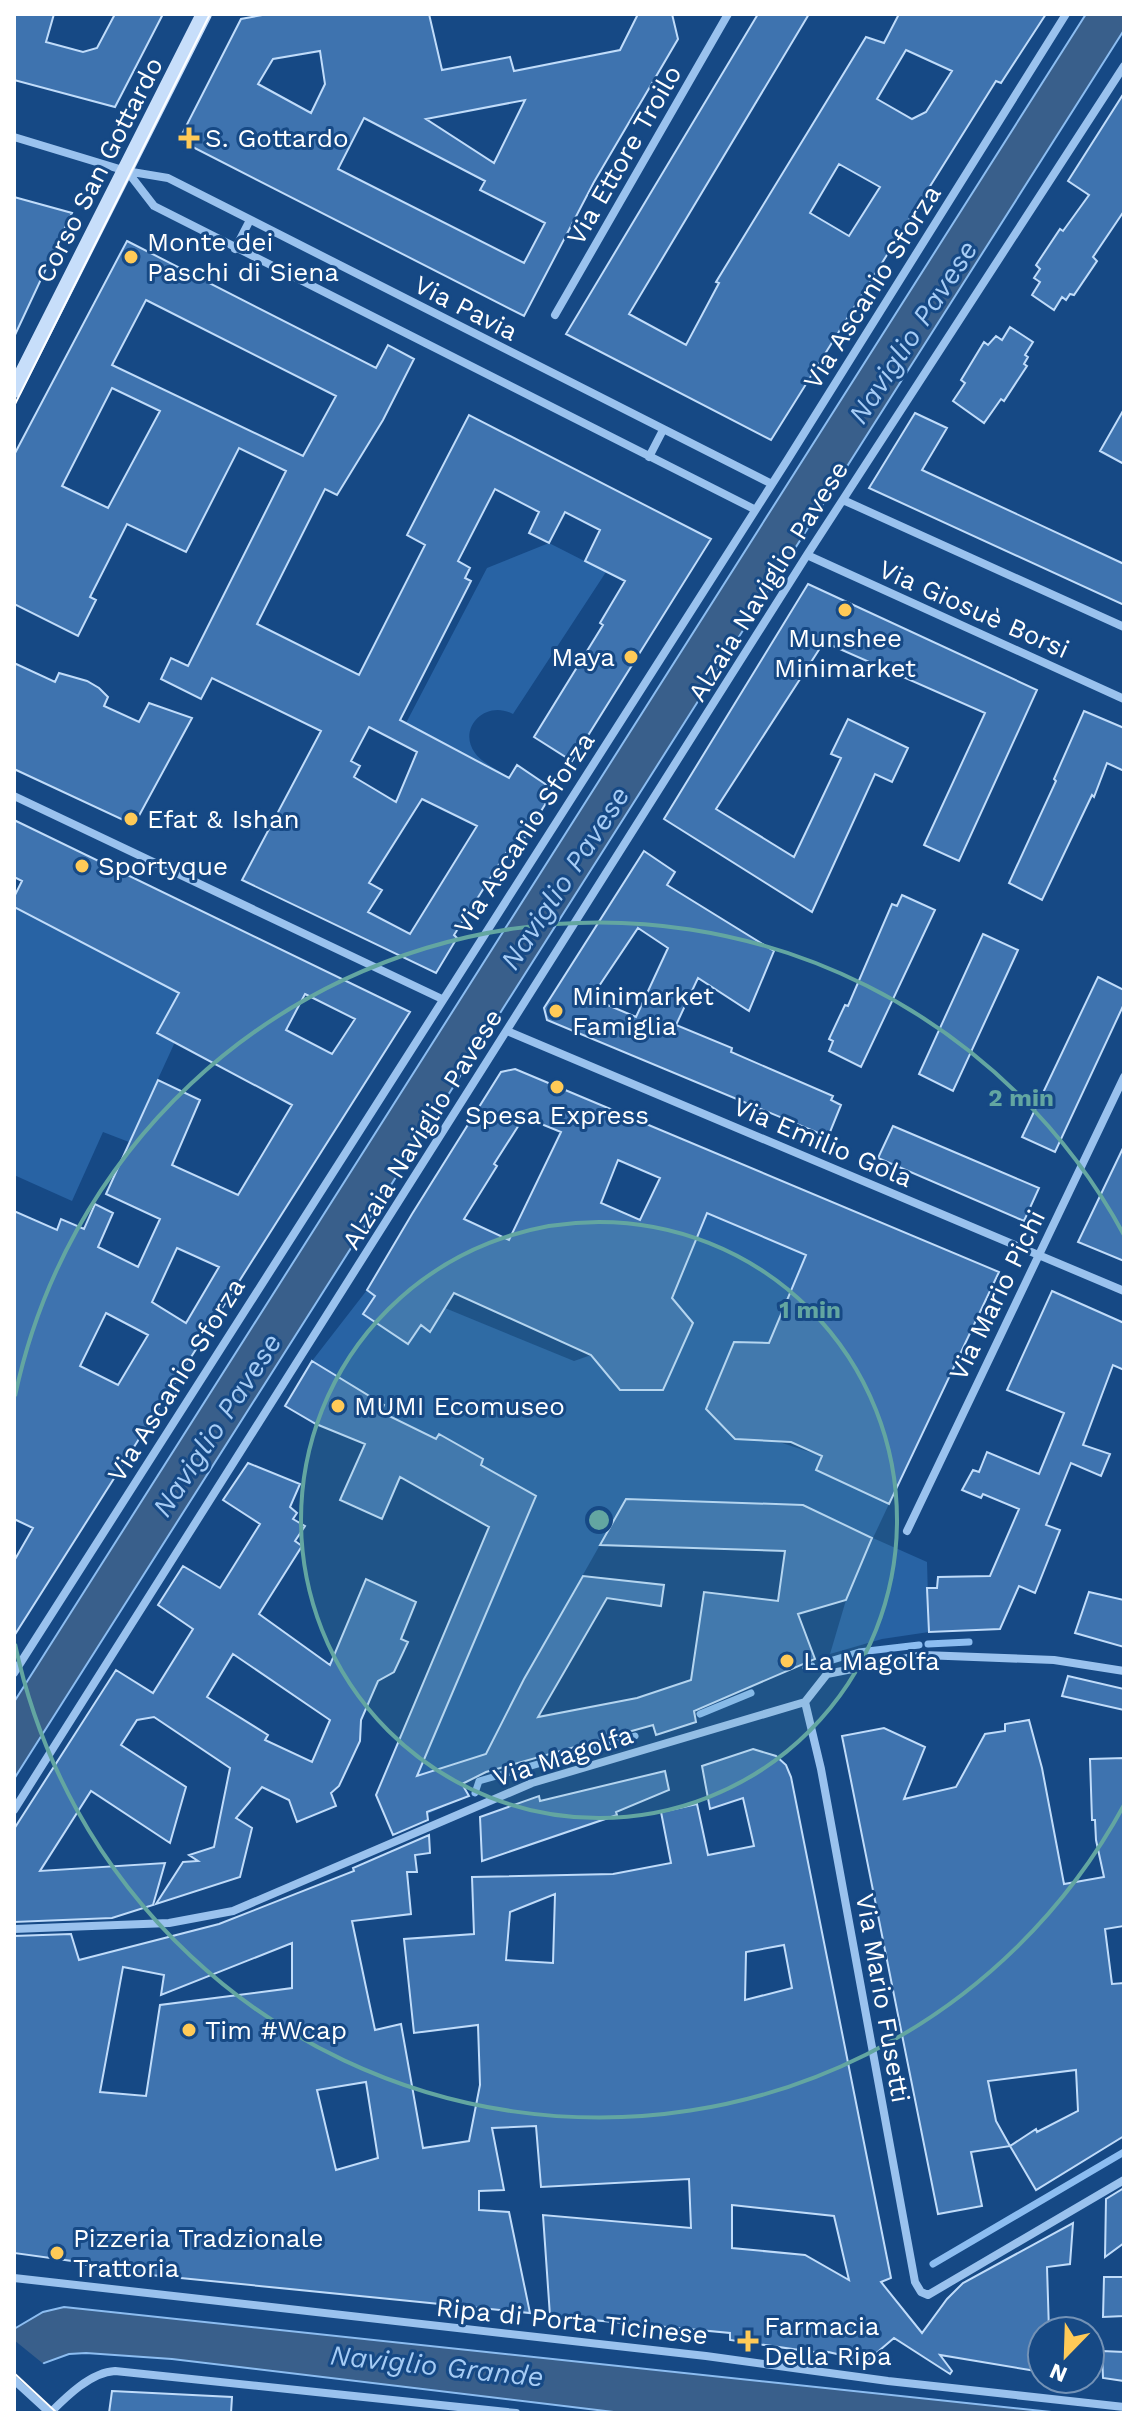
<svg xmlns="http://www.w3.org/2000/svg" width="1138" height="2427" viewBox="0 0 1138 2427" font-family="'Work Sans',sans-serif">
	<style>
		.green { fill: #2863a4 }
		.water { fill: #395f8b; stroke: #8cbdf1; stroke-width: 2 }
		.pier { fill: #164985 }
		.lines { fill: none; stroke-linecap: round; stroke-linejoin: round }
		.stream { stroke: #8cbdf1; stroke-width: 7 }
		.building { fill: #3e73af; stroke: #c0dcfa; stroke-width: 2; fill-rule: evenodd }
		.street { stroke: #9ac2ee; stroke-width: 8 }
		.secondary { stroke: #c7defa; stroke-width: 16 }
		.tram { stroke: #fff; stroke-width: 2 }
		.ring { fill: none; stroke: #63a6a1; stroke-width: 4 }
		.poi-dot { fill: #ffca57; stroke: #164985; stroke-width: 3 }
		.labels { text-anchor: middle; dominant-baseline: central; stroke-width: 6; stroke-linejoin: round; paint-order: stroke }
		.poi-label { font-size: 26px; fill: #fff; stroke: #164985; text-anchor: start }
		.street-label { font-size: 26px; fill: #fff; stroke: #164985 }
		.water-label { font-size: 28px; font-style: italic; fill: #a6ccf5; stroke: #164985 }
		.centre { fill: #63a6a1; stroke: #164985; stroke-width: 4 }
		.ring-label { font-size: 24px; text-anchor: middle; font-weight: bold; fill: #63a6a1; stroke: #164985; stroke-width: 6; stroke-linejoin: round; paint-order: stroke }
	</style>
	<rect width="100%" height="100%" fill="#164985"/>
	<path class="green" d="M549 543 606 572 513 714C485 699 457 729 475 753 481 762 497 769 506 776L406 723 487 568Z
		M14 907 179 993 157 1033 175 1042 129 1142 103 1132 72 1201 14 1175Z
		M707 1213 806 1255 769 1343H734L735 1438 776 1441 822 1456 816 1470 889 1504 873 1538 927 1562 929 1632 882 1639 830 1654 846 1600 872 1539 803 1505 626 1499 521 1684 486 1754 447 1766 436 1791 443 1807 417 1819 408 1797 536 1497 481 1465 483 1459 439 1434 436 1439 381 1412 384 1405 312 1361 367 1290 375 1296 363 1315 408 1344 421 1325 430 1331 445 1308 574 1361 591 1355 620 1390H663L693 1323 672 1298Z"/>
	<path class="water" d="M1086 14H1124V30L14 1779V1702Z
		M64 2307 1061 2413H622L172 2359 86 2353 69 2354 44 2363 14 2393V2329L43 2312Z"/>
	<path class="pier" d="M14 2340 46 2366 14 2397Z"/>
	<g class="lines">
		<path class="stream" d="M928 1644 969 1642
			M833 1660 859 1652 919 1645
			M806 1668 812 1666
			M700 1714 751 1693
			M475 1793 479 1781 635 1736
			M933 2264 1124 2152"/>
	</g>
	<path class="building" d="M14 14H54L46 42 83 52 97 48 115 14H163L115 107 14 80Z
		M268 14H429L442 70 510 57 514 71 620 50 638 14H672L678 39 594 182 524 316 179 140 241 19ZM320 51 325 84 311 113 258 84 273 59ZM525 100 494 163 426 119ZM364 118 485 181 480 190 545 223 524 263 338 169Z
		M758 14H809L629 314 686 345 719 283 716 282 866 37 884 43 899 14H1046L1001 83 996 81 771 440 566 334ZM906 50 952 71 926 112 912 119 877 99ZM839 164 880 187 849 236 810 213Z
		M1124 93V211L1093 257 1097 261 1074 295 1070 294 1066 300 1062 297 1054 310 1032 295 1040 282 1034 278 1040 269 1036 265 1060 229 1063 231 1089 195 1068 181Z
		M14 197 72 213 14 337Z
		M127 241 376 368 388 345 414 359 383 420 337 495 325 489 257 624 359 675 425 545 407 535 469 415 711 539 572 761 534 737 603 625 600 623 625 581 585 561 600 530 565 512 549 543 529 533 539 512 495 489 458 561 470 568 465 578 471 581 400 720 509 778 517 765 554 790 519 847 512 844 454 935 457 938 436 973 242 880 321 731 212 678 201 699 161 679 171 658 188 666 286 471 239 448 186 552 127 524 90 597 96 600 78 636 14 604V455ZM146 300 336 396 303 456 112 365ZM112 388 160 411 108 508 62 486ZM369 727 417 752 396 802 354 777 360 766 351 761ZM422 799 477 826 410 934 368 912 382 890 369 883Z
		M1010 327 1033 342 1025 355 1028 357 1024 364 1027 366 1004 401 1001 399 984 423 953 401 965 383 961 380 984 342 988 345 996 336 1002 340Z
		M1124 409V464L1100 451Z
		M915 413 947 428 922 470 1124 564V605L869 488Z
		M808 584 1037 690 959 861 924 845 985 713 824 642 716 809 794 857 841 758 831 754 848 719 908 748 892 782 875 774 812 912 664 819Z
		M14 663 55 682 59 673 87 681 99 688 108 697 104 706 139 722 149 703 192 718 134 825 14 769Z
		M1084 711 1124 728V771L1107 763 1094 797 1092 795 1042 900 1009 883 1056 781 1054 779Z
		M14 820 410 1012 14 1636V1561L33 1528 14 1519V1211L57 1230 61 1219 84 1229 95 1204 113 1213 98 1247 138 1267 160 1219 106 1194 158 1080 200 1100 172 1165 238 1195 292 1105 157 1033 179 993 14 907V897L22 881 14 877ZM305 994 355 1019 332 1054 286 1030ZM177 1248 219 1267 186 1323 152 1302ZM106 1313 148 1335 118 1385 80 1366Z
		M644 851 675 872 667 885 774 951 749 1011 698 978 676 1025 732 1048 731 1052 833 1096 831 1100 841 1105 828 1137 547 1020 544 1008ZM638 928 668 948 636 1017 591 998Z
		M902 895 935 910 861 1067 829 1051 833 1041 829 1039 845 1005 848 1006 892 904 897 906Z
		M983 934 1018 950 953 1091 919 1074Z
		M1098 977 1124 990V1004L1055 1152 1022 1137Z
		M515 1069 999 1272 889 1504 816 1470 822 1456 791 1442 735 1439 706 1409 734 1342 769 1343 806 1255 707 1213 672 1298 693 1323 663 1390H620L591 1355 454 1293 430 1332 421 1325 408 1344 363 1314 375 1296 367 1290 412 1214 501 1072ZM524 1117 561 1132 509 1240 464 1219 497 1166 494 1164ZM618 1160 660 1178 640 1220 601 1203Z
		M893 1126 1039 1188 1024 1221 878 1158Z
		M1124 1146V1261L1078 1242Z
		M1052 1291 1124 1323V1370L1113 1365 1083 1445 1110 1454 1101 1476 1071 1463 1046 1525 1060 1530 1035 1593 1019 1586 1000 1629 929 1632 927 1588H937L938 1577 990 1576 1019 1509 983 1494 981 1498 962 1490 973 1470 979 1472 987 1452 1039 1474 1064 1413 1007 1390Z
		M312 1361 384 1405 381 1412 436 1439 439 1434 483 1459 481 1465 536 1496 417 1776 486 1754 524 1679 583 1576 664 1585 661 1606 607 1598 538 1717 637 1698 691 1680 704 1592 778 1601 785 1551 600 1545 626 1499 803 1505 872 1538 846 1600 798 1614 815 1659 694 1711 696 1722 656 1735 653 1725 486 1772 462 1784 469 1796 427 1812 428 1820 393 1835 376 1795 489 1527 400 1477 382 1519 340 1500 365 1444 316 1424 285 1406Z
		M248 1463 300 1484 290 1507 297 1513 293 1519 305 1526 295 1541 302 1546 259 1614 330 1665 366 1579 416 1602 401 1639 408 1642 394 1672 378 1681 361 1720 360 1741 339 1786 331 1793 336 1806 297 1822 289 1800 262 1787 236 1818 252 1828 240 1877 156 1904 183 1862 198 1861 189 1855 214 1847 230 1768 154 1717 137 1720 121 1745 186 1787 170 1843 91 1791 40 1871 165 1863 153 1905 112 1918 14 1922V1829L116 1670 153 1693 193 1629 158 1605 183 1566 220 1588 260 1524 223 1500ZM233 1654 330 1720 312 1762 265 1740 268 1735 207 1697Z
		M1089 1592 1124 1600V1647L1075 1633Z
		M1068 1676 1124 1689V1710L1062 1696Z
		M1029 1720 1042 1768 1064 1884 1104 1877 1096 1840 1095 1820H1092L1090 1759 1124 1758V1926L1105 1929 1112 1984 1124 1983V2136L1036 2190 1010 2146 971 2152 982 2206 938 2214 842 1736 884 1728 925 1747 904 1799 956 1787 985 1734 1005 1731V1724ZM1076 2070 1078 2111 1037 2132 1036 2129 1010 2146 996 2121 988 2081Z
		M753 1749 776 1756 786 1765 791 1777 891 2278 881 2282 922 2333 947 2299 963 2283 1073 2223 1070 2264 1047 2267 1049 2331H1042V2372L940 2355 952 2371 950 2374 894 2338 867 2361 828 2352 827 2354 730 2340V2333L550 2316 543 2215 691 2228 689 2179 541 2187 536 2126 492 2128 504 2190 479 2191V2210L509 2212 530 2313 110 2271 72 2261 14 2253V1936L71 1934 79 1960 219 1924 354 1871 353 1868 429 1835 430 1853 415 1855 417 1872H407L411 1914 352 1921 375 2030 401 2024 423 2148 469 2141 480 2085 478 2025 414 2033 404 1939 474 1934 472 1877 613 1874 671 1863 661 1812 697 1804 708 1855 754 1846 743 1798 710 1809 702 1766ZM555 1894 553 1963 506 1960 510 1912ZM292 1943V1988L160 2005 146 2096 100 2092 123 1967 164 1975 161 1995ZM784 1945 792 1988 745 2000 746 1952ZM366 2082 378 2158 336 2170 317 2090ZM732 2205 834 2216 849 2280 805 2255 732 2248Z
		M665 1771 669 1790 616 1812 617 1815 482 1861 480 1817 539 1796 540 1801Z
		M1124 2188V2243L1105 2257 1106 2199Z
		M1104 2277H1124V2316L1103 2317Z
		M1102 2351 1124 2352V2381L1103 2378Z
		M112 2391 232 2397 231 2413H109Z"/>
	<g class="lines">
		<path class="street" d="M14 137 126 171 168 178 770 483
			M127 171 154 206 754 509
			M235 249 250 220
			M555 315 728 14
			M649 457 663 430
			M843 500 1124 627
			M807 555 1124 699
			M14 796 442 999
			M507 1031 1124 1291
			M907 1531 1124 1077
			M14 1673 788 459 1066 14
			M805 1702 821 1769 915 2282 921 2292 928 2295 1124 2180
			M14 1810 807 555 1124 66
			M14 1929 169 1923 233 1911 532 1783 805 1702 827 1674 923 1655 1054 1660 1124 1671
			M14 2278 706 2356 888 2381 1124 2407
			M14 2380 50 2413
			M50 2413C66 2397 91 2372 115 2371L516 2413"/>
		<path class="secondary" d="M14 390 204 14"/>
		<path class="tram" d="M14 406 210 14
			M14 2373 57 2413"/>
	</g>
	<circle cx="599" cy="1520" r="298" fill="#63a6a1" fill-opacity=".12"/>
	<g class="ring">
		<circle cx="599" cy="1520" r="298"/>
		<path d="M1124 1805A597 597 0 0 1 15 1644M15 1396A597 597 0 0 1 1124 1235"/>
	</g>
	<g class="poi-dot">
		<path d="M185 126h8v8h8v8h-8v8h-8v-8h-8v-8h8z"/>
		<circle cx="131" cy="257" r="8"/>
		<circle cx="845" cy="610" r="8"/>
		<circle cx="631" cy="657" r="8"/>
		<circle cx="131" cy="819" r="8"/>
		<circle cx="82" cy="866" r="8"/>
		<circle cx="556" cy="1011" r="8"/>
		<circle cx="557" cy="1087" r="8"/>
		<circle cx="338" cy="1406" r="8"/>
		<circle cx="787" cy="1661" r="8"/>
		<circle cx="189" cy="2030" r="8"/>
		<circle cx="57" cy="2253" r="8"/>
		<path d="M744 2329h8v8h8v8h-8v8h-8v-8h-8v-8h8z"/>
	</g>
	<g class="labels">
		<g class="poi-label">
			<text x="205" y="138">S. Gottardo</text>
			<text x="147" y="242">Monte dei<tspan x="147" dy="30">Paschi di Siena</tspan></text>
			<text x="845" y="638" text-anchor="middle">Munshee<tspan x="845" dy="30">Minimarket</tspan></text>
			<text x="615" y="657" text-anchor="end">Maya</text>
			<text x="147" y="819">Efat &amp; Ishan</text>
			<text x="98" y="866">Sportyque</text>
			<text x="572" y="996">Minimarket<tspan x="572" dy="30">Famiglia</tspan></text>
			<text x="557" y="1115" text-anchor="middle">Spesa Express</text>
			<text x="354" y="1406">MUMI Ecomuseo</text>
			<text x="803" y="1661">La Magolfa</text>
			<text x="205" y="2030">Tim #Wcap</text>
			<text x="73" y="2238">Pizzeria Tradzionale<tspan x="73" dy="30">Trattoria</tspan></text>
			<text x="764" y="2326">Farmacia<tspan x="764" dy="30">Della Ripa</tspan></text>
		</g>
		<g class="street-label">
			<text transform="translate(624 155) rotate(-60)">Via Ettore Troilo</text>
			<text transform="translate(99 170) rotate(-63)">Corso San Gottardo</text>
			<text transform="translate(872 287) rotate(-58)">Via Ascanio Sforza</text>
			<text transform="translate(466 308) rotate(27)">Via Pavia</text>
			<text transform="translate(768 581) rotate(-58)">Alzaia Naviglio Pavese</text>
			<text transform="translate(974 609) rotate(24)">Via Giosuè Borsi</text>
			<text transform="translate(524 833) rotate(-57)">Via Ascanio Sforza</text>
			<text transform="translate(422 1129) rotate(-58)">Alzaia Naviglio Pavese</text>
			<text transform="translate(823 1142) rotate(23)">Via Emilio Gola</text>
			<text transform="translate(997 1295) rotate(-64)">Via Mario Pichi</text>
			<text transform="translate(176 1380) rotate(-58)">Via Ascanio Sforza</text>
			<text transform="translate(563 1756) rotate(-18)">Via Magolfa</text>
			<text transform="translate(883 1998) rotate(80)">Via Mario Fusetti</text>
			<text transform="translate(572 2321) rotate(6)">Ripa di Porta Ticinese</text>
		</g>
		<g class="water-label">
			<text transform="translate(913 332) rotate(-57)">Naviglio Pavese</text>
			<text transform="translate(565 878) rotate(-57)">Naviglio Pavese</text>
			<text transform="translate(217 1425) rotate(-57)">Naviglio Pavese</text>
			<text transform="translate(437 2366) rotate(6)">Naviglio Grande</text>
		</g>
	</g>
	<circle cx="599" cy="1520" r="12" class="centre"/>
	<g class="ring-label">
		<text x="1021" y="1106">2 min</text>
		<text x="810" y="1318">1 min</text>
	</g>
	<rect width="1138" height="2427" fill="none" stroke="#ffffff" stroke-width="32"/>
	<g transform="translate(1066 2355) rotate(203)"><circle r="38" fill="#164985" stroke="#7392b6" stroke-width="2"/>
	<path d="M0-6L14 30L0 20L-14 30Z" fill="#ffca57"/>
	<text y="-12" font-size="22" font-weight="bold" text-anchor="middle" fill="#ffffff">N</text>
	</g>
</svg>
